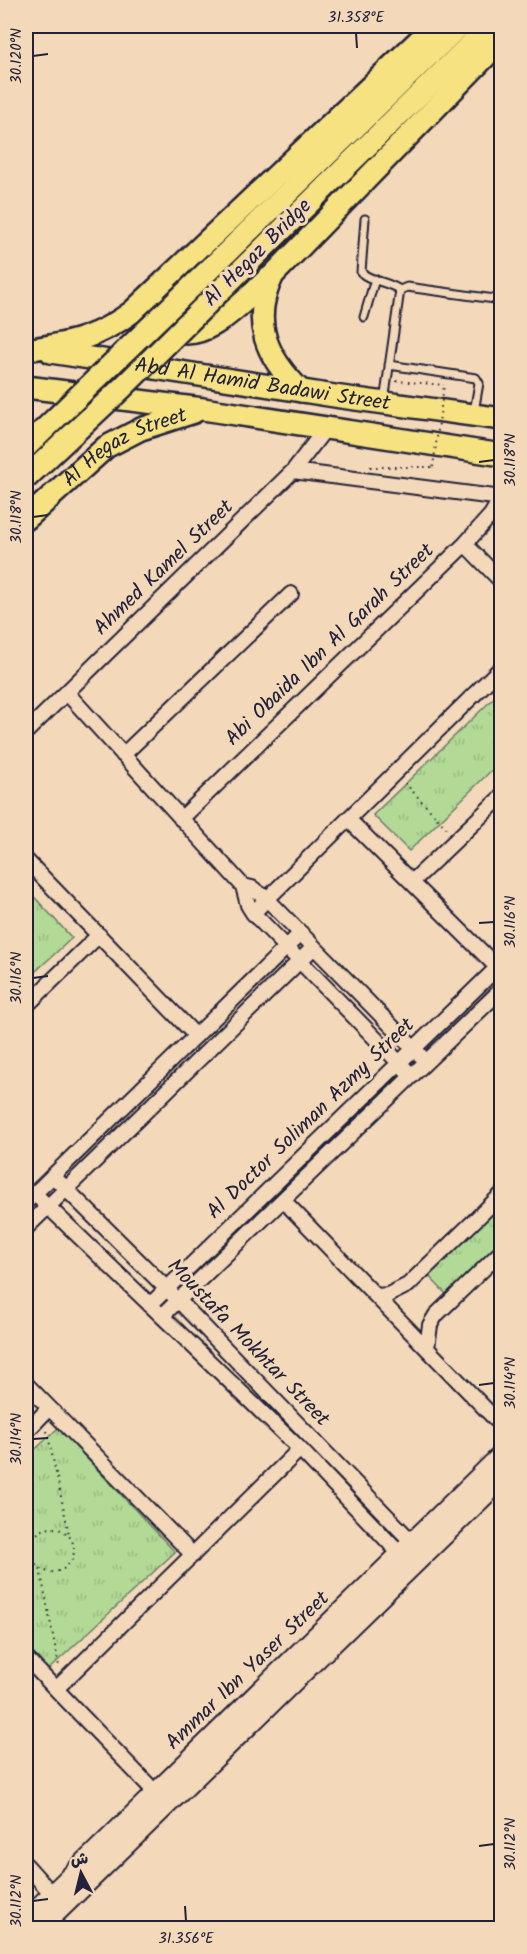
<svg xmlns="http://www.w3.org/2000/svg" width="527" height="1954" viewBox="0 0 527 1954" font-family="Kalam,'Playpen Sans Arabic',sans-serif">
	<style>
		.park { fill: url(#park-tufts); stroke: #6a7e68; stroke-width: 1.5 }
		.lines { fill: none; stroke-linecap: round; stroke-linejoin: round }
		.lane-casing { stroke: #22223b; stroke-width: 11 }
		.street-casing { stroke: #22223b; stroke-width: 18 }
		.secondary-casing { stroke: #22223b; stroke-width: 22 }
		.primary-casing { stroke: #22223b; stroke-width: 26 }
		.path { stroke: #22223b; stroke-width: 2; stroke-dasharray: 1.5 4.5; stroke-linecap: butt }
		.lane { stroke: #f3d8ba; stroke-width: 7 }
		.street { stroke: #f3d8ba; stroke-width: 14 }
		.secondary { stroke: #f3d8ba; stroke-width: 18 }
		.primary { stroke: #f6e281; stroke-width: 21 }
		.primary-bridge-casing { stroke: #22223b; stroke-width: 26; stroke-linecap: butt }
		.path-bridge { stroke: #22223b; stroke-width: 2; stroke-dasharray: 1.5 4.5; stroke-linecap: butt }
		.primary-bridge { stroke: #f6e281; stroke-width: 21 }
		.ticks { fill: none; stroke: #22223b; stroke-width: 2 }
		.labels { text-anchor: middle; dominant-baseline: central; stroke-width: 6; stroke-linejoin: round; paint-order: stroke }
		.street-label { font-size: 21px; fill: #22223b; stroke: #f3d8ba }
		.neatline { fill: none; stroke: #22223b; stroke-width: 2 }
		.ticks-label { font-size: 15px; text-anchor: middle; fill: #22223b }
	</style>
	<defs>
		<pattern id="park-tufts" width="24" height="20" patternUnits="userSpaceOnUse" patternTransform="scale(1.5)"><rect width="24" height="20" fill="#b2d995"/><path d="M3 7l-1-3M5 7V3M7 7l1-3M15 17l-1-3M17 17v-4M19 17l1-3" fill="none" stroke="#99ba81"/></pattern>
	</defs>
	<rect width="100%" height="100%" fill="#f3d8ba"/>
	<filter id="ink" filterUnits="userSpaceOnUse"><feTurbulence type="fractalNoise" baseFrequency=".0167" numOctaves="2"/><feDisplacementMap in="SourceGraphic" scale="12" xChannelSelector="R" yChannelSelector="G"/><feConvolveMatrix kernelMatrix="1 2 1 2 8 2 1 2 1" color-interpolation-filters="sRGB"/></filter>
	<g filter="url(#ink)">
		<path class="park" d="M501 691V761L409 851 373 815Z
			M26 888 72 938 26 980Z
			M501 1200V1243L447 1295 425 1272Z
			M58 1428 175 1552 48 1670 26 1646V1458Z"/>
		<g class="lines">
			<defs>
				<path id="lane" d="M365 219 361 272C369 281 387 281 400 290
					M364 317 375 279
					M389 365 476 378 479 383 474 412
					M384 402 400 290 407 287 502 300"/>
				<path id="street" d="M293 471 502 498
					M465 544 502 582
					M67 693 243 886 248 905 253 913 412 1076
					M26 732 293 471 326 428
					M123 755 291 594
					M181 819 465 544 491 515 502 496
					M348 819 497 967
					M26 860 196 1036
					M412 882 502 796
					M243 886 252 888 267 899 420 1055
					M253 913 502 667
					M26 1006 99 935
					M53 1176 179 1301 412 1542
					M35 1194 300 1449 400 1554
					M283 1200 502 1426
					M26 1202 301 933
					M26 1228 314 947
					M377 1296 388 1295 408 1285 502 1194
					M150 1305 502 963
					M162 1316 502 989
					M427 1348 430 1325 436 1315 502 1251
					M26 1384 193 1555
					M26 1432 49 1408
					M26 1658 156 1793
					M56 1689 300 1449
					M26 1865 52 1894"/>
				<path id="secondary" d="M26 1919 502 1454
					M41 1928 502 1479"/>
				<g id="primary">
					<path d="M216 263 459 26"/>
					<path d="M234 277 489 26"/>
					<path d="M155 300C157 312 161 321 171 328 203 349 247 297 269 278"/>
					<path d="M32 349C73 343 98 337 132 312L434 26"/>
					<path id="s1" d="M51 352 341 397 502 419"/>
					<path d="M26 387 203 409 502 455"/>
					<path d="M301 391C266 357 250 321 273 275L484 58 502 36"/>
					<path id="s2" d="M26 519 106 447 141 429 194 412"/>
				</g>
			</defs>
			<use href="#lane" class="lane-casing"/>
			<use href="#street" class="street-casing"/>
			<use href="#secondary" class="secondary-casing"/>
			<use href="#primary" class="primary-casing"/>
			<path class="path" d="M396 381 444 385
				M370 467H433
				M405 783 448 830
				M47 1431 69 1534
				M30 1550a22 22 0 1 1 44 0a22 22 0 1 1-44 0Z
				M40 1569 59 1666"/>
			<use href="#lane" class="lane"/>
			<use href="#street" class="street"/>
			<use href="#secondary" class="secondary"/>
			<use href="#primary" class="primary"/>
			<defs>
				<path id="primary-bridge" d="M26 447 216 263
					M26 478 122 388 234 277"/>
			</defs>
			<use href="#primary-bridge" class="primary-bridge-casing"/>
			<path class="path-bridge" d="M433 467 444 385"/>
			<use href="#primary-bridge" class="primary-bridge"/>
		</g>
	</g>
	<path class="ticks" d="M356 33 357 48M33 56 48 54M479 462 494 460M33 517 48 515M479 923 494 922M33 978 48 976M479 1385 494 1383M33 1439 48 1438M479 1846 494 1844M33 1901 48 1899M185 1906 186 1921"/>
	<g class="labels">
		<g class="street-label">
			<text transform="translate(258 253) rotate(-45)">Al Hegaz Bridge</text>
			<text stroke="none"><textPath href="#s1" startOffset="214">Abd Al Hamid Badawi Street</textPath></text>
			<text stroke="none"><textPath href="#s2" startOffset="124">Al Hegaz Street</textPath></text>
			<text transform="translate(164 568) rotate(-44)">Ahmed Kamel Street</text>
			<text transform="translate(330 645) rotate(-44)">Abi Obaida Ibn Al Garah Street</text>
			<text transform="translate(311 1119) rotate(-44)">Al Doctor Soliman Azmy Street</text>
			<text transform="translate(248 1343) rotate(46)">Moustafa Mokhtar Street</text>
			<text transform="translate(248 1671) rotate(-44)">Ammar Ibn Yaser Street</text>
		</g>
	</g>
	<rect width="527" height="1954" fill="none" stroke="#f3d8ba" stroke-width="66"/>
	<g transform="translate(81 1873) rotate(353)" stroke="#f3d8ba" stroke-width="4.5" paint-order="stroke">
	<path d="M0-4.5L10 22L0 15L-10 22Z" fill="#22223b"/>
	<text y="-9" font-size="16" font-weight="bold" text-anchor="middle" fill="#22223b">ش</text>
	</g>
	<rect x="33" y="33" width="461" height="1888" class="neatline"/>
	<g class="ticks-label">
		<text x="356" y="22">31.358°E</text>
		<text transform="translate(16 56) rotate(-90)" y="5">30.120°N</text>
		<text transform="translate(510 460) rotate(-90)" y="5">30.118°N</text>
		<text transform="translate(16 517) rotate(-90)" y="5">30.118°N</text>
		<text transform="translate(510 922) rotate(-90)" y="5">30.116°N</text>
		<text transform="translate(16 978) rotate(-90)" y="5">30.116°N</text>
		<text transform="translate(510 1383) rotate(-90)" y="5">30.114°N</text>
		<text transform="translate(16 1439) rotate(-90)" y="5">30.114°N</text>
		<text transform="translate(510 1844) rotate(-90)" y="5">30.112°N</text>
		<text transform="translate(16 1901) rotate(-90)" y="5">30.112°N</text>
		<text x="186" y="1943">31.356°E</text>
	</g>
</svg>
